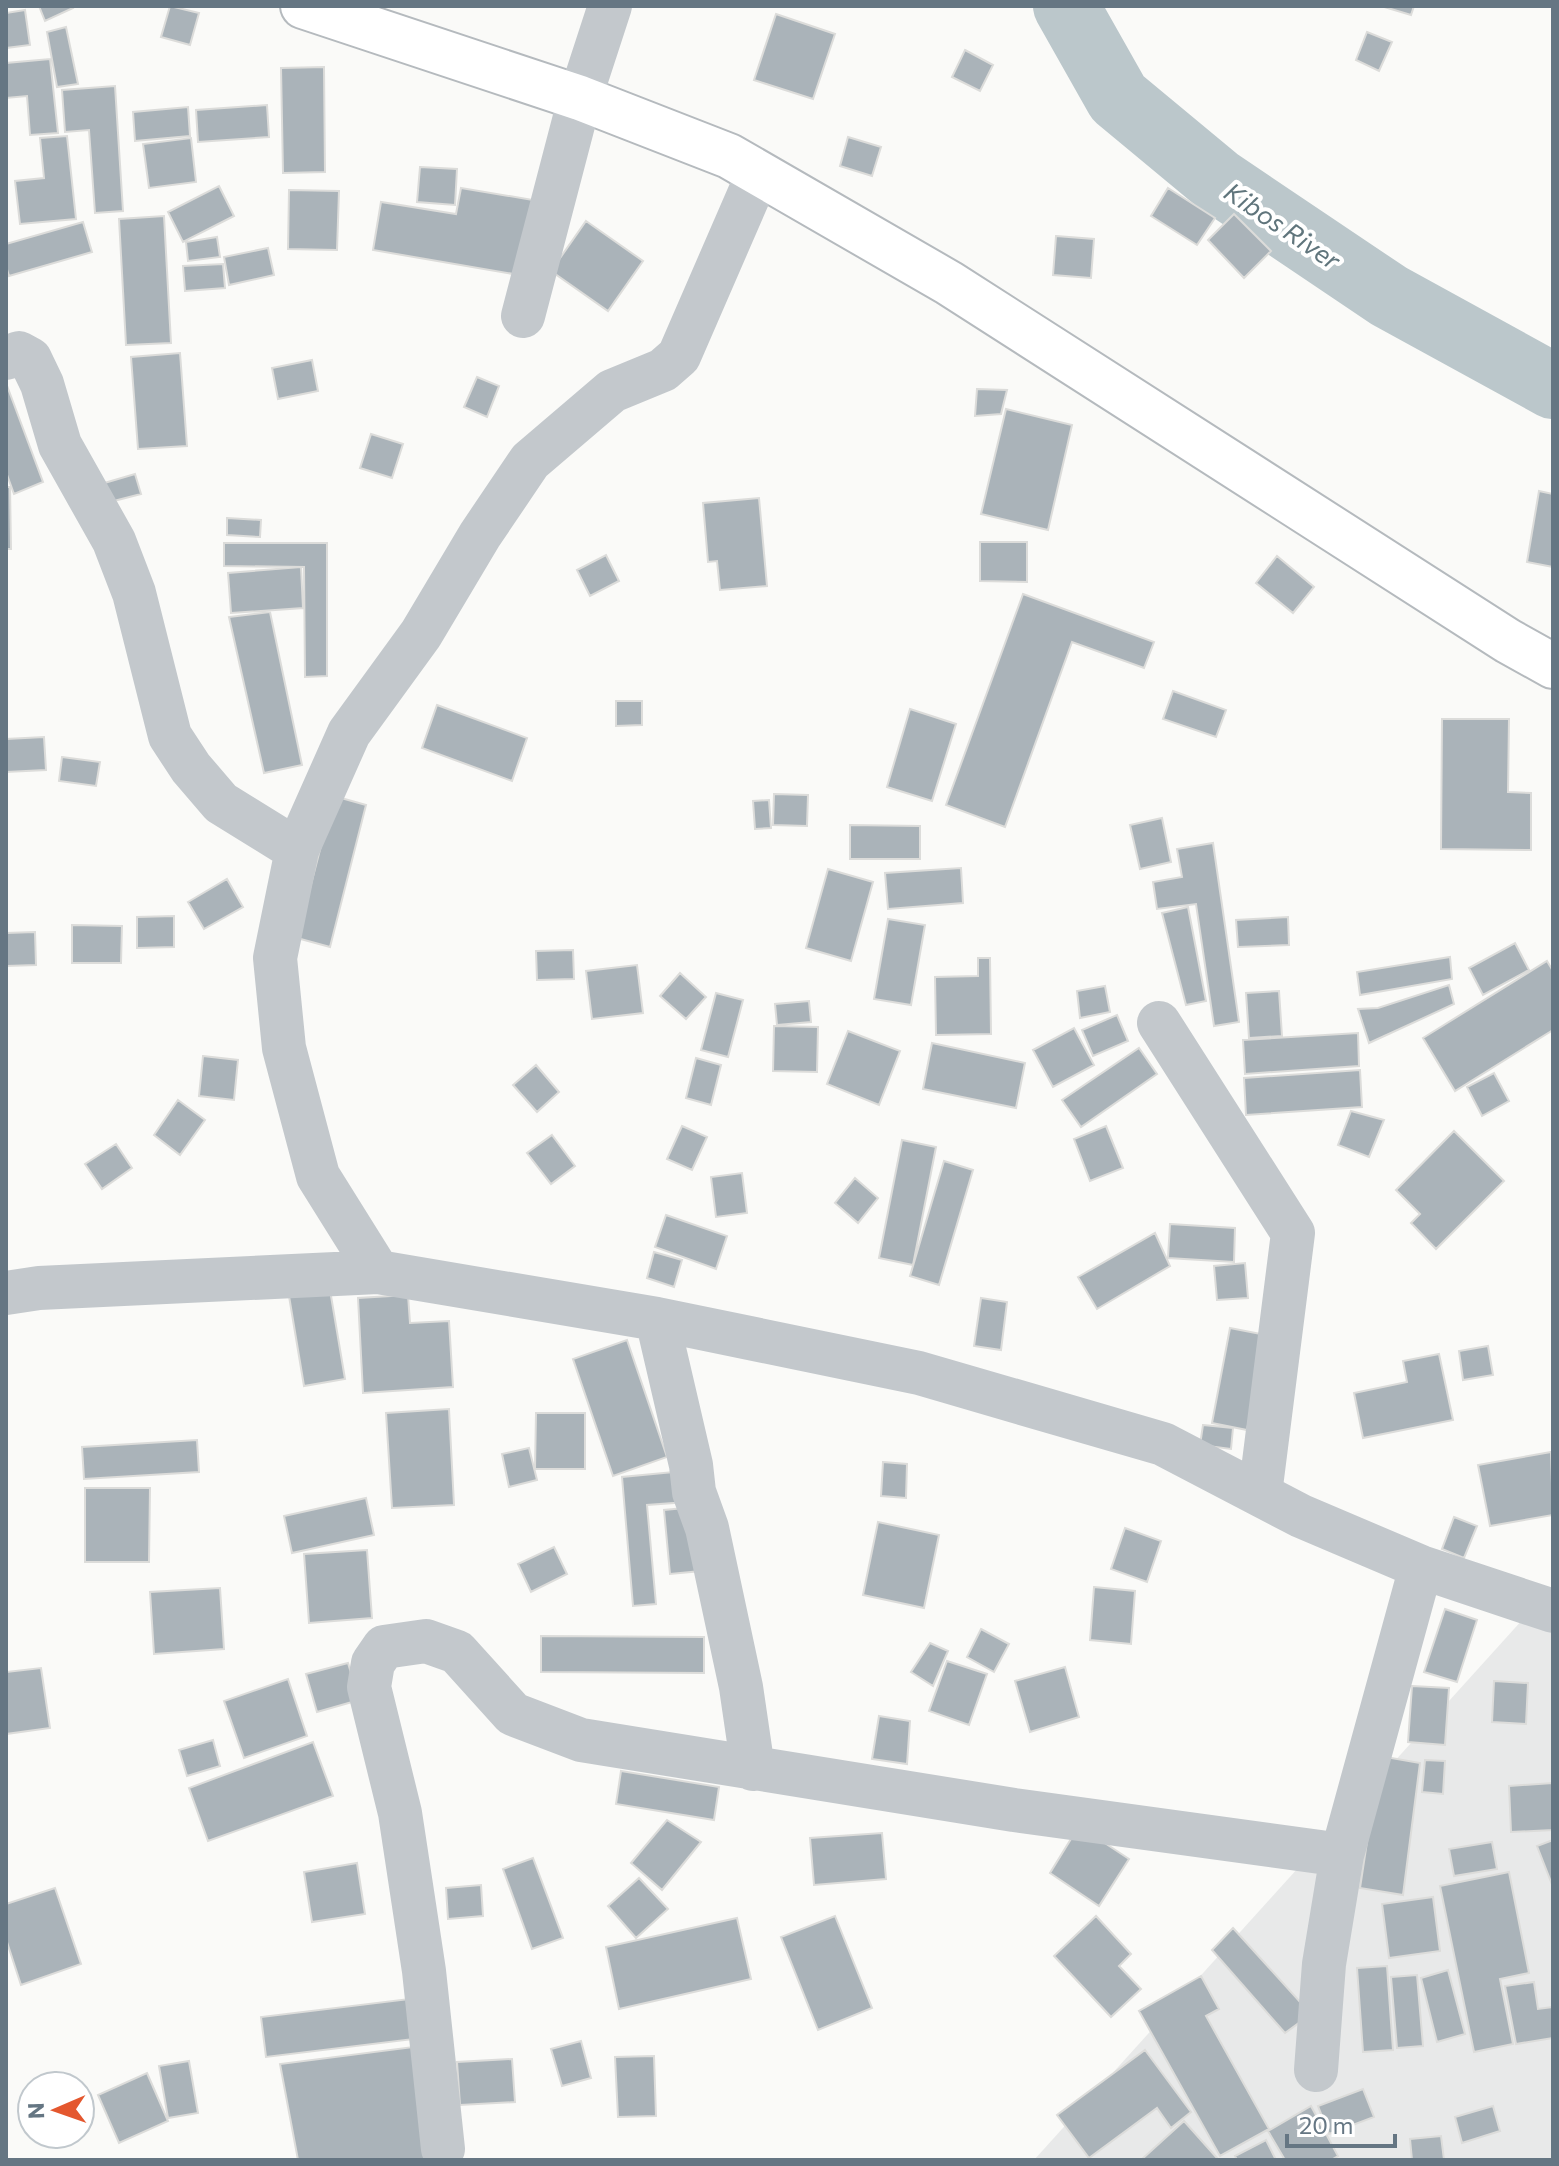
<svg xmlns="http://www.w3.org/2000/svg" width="1559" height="2166" viewBox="0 0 1559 2166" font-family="Commissioner,sans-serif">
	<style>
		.built { fill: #e8e9e9 }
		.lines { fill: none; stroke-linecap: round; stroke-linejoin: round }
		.river { stroke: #bbc7cb; stroke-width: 66 }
		.building { fill: #aab3b9; stroke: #dcdcda; stroke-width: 2 }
		.major-casing { stroke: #b5babe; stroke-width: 48 }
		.minor { stroke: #c3c8cc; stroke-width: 44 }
		.major { stroke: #fff; stroke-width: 44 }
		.labels { text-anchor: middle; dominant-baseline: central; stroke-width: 8; stroke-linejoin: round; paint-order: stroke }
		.water-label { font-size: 26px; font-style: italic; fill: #60757c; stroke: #fff }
	</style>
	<rect width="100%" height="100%" fill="#fafaf8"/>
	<path class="built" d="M1553 1586V2160H1034Z"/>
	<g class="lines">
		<path class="river" d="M1066 6 1118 98 1218 181 1389 296 1553 386"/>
	</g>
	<path class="building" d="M39 6H72L73 8 45 21Z
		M170 6 199 13 190 45 161 37Z
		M1381 6H1414L1411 15Z
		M25 10 30 45 6 48V13Z
		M776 14 835 34 813 99 754 80Z
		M66 27 78 84 57 87 47 32Z
		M1367 32 1392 42 1379 71 1356 60Z
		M965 50 993 65 980 91 952 77Z
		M50 59 58 133 30 135 27 96 6 98V63Z
		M324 67 325 172 283 173 281 68Z
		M115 86 123 211 95 213 89 130 65 132 62 90Z
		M267 105 269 137 198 142 196 110Z
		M188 107 190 136 135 141 133 112Z
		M67 136 76 219 20 224 15 181 44 178 40 138Z
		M848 137 881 147 872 176 840 166Z
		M191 138 196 182 149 188 143 144Z
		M420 167 457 169 455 205 417 202Z
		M219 186 234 216 183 242 168 212Z
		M461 188 533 200 519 275 373 250 381 202 456 214Z
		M1168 188 1215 218 1197 245 1151 216Z
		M289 190 339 191 337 250 288 249Z
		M1234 214 1271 251 1244 278 1208 240Z
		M164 216 171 343 126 345 119 219Z
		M586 221 643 261 608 311 551 271Z
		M83 222 92 252 9 276 6 266V244Z
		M1056 236 1094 239 1091 278 1053 275Z
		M217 237 220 257 188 261 186 242Z
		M268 248 274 275 229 285 224 257Z
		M223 264 225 288 185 291 183 266Z
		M180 353 187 446 138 449 131 357Z
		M312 360 318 391 278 399 272 368Z
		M477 377 499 386 487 417 464 407Z
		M6 383 43 482 14 494 6 472Z
		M977 389 1007 390 1001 414 975 416Z
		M1006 409 1072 425 1048 530 981 514Z
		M371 434 403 444 392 478 360 468Z
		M135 474 141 494 106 503 101 484Z
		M6 487H10L11 549H6Z
		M1539 491 1553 494V567L1527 562Z
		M759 498 767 586 720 590 717 561 708 562 703 503Z
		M227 518 261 520 260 537 227 535Z
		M980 542H1027V582L980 581Z
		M224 543H327V676L305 677 304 567 224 566Z
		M606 555 619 581 590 596 577 570Z
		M1277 556 1314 587 1293 613 1256 583Z
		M301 567 303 608 231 613 228 573Z
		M1023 594 1154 642 1144 668 1072 642 1005 827 946 805Z
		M270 612 302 765 264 773 229 617Z
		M1173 691 1226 710 1216 737 1163 719Z
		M616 701H642V725L616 726Z
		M437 705 527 738 512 781 422 748Z
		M910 709 956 724 932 801 887 787Z
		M1442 719H1509L1508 792 1531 793V850L1441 849Z
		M44 737 46 770 6 772V739Z
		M62 757 100 762 96 786 59 781Z
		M774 794 808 795 807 826 773 825Z
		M334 796 366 805 330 947 297 938Z
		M769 800 771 828 755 829 753 801Z
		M1162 818 1171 862 1140 869 1130 825Z
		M850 825 920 826V859H850Z
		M1213 843 1239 1022 1214 1026 1196 904 1157 909 1153 882 1182 877 1177 849Z
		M961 868 963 903 888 909 885 873Z
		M828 869 873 882 851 961 806 948Z
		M227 879 243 907 204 929 188 902Z
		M1188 907 1206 1001 1186 1005 1162 913Z
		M174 916V947L137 948V917Z
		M1288 917 1289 945 1238 947 1236 920Z
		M888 919 925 925 911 1005 874 999Z
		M72 925 122 926 121 963H72Z
		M35 932 36 965 6 966V933Z
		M1515 943 1529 970 1483 995 1469 968Z
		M573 950 574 979 537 980 536 951Z
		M1450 957 1452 979 1360 995 1357 972Z
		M978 958H990L991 1034 936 1035 935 977 978 976Z
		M1547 961 1553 971V1030L1455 1091 1423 1038Z
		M637 965 643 1013 592 1019 586 971Z
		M680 973 706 997 686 1019 660 996Z
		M1449 985 1454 1004 1369 1043 1358 1009 1378 1008Z
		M1105 986 1110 1012 1080 1018 1077 991Z
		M1279 991 1282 1036 1249 1038 1246 993Z
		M716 993 743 1000 728 1057 701 1050Z
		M809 1001 811 1022 777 1025 775 1004Z
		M1117 1015 1128 1041 1093 1056 1082 1030Z
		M774 1026 818 1027 817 1072 773 1071Z
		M1074 1028 1094 1065 1053 1087 1033 1050Z
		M848 1031 900 1051 879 1105 827 1084Z
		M1358 1033 1359 1066 1245 1074 1243 1040Z
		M932 1043 1025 1063 1016 1108 923 1089Z
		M1139 1048 1157 1074 1081 1127 1062 1100Z
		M203 1056 238 1060 234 1100 199 1096Z
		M696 1058 721 1065 711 1105 686 1098Z
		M536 1065 559 1092 537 1112 513 1085Z
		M1360 1070 1362 1107 1246 1115 1244 1078Z
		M1494 1073 1509 1101 1482 1116 1467 1087Z
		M178 1100 205 1120 180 1155 154 1135Z
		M1351 1111 1384 1120 1369 1157 1338 1145Z
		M682 1126 707 1137 692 1170 667 1159Z
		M1106 1126 1123 1168 1090 1181 1074 1139Z
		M1454 1131 1504 1181 1436 1249 1411 1223 1420 1214 1396 1190Z
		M552 1135 575 1166 551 1184 527 1153Z
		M902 1140 936 1147 913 1265 879 1258Z
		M116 1144 132 1168 102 1189 85 1164Z
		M944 1161 973 1170 939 1285 910 1276Z
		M742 1173 747 1213 716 1217 711 1177Z
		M855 1178 878 1198 858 1223 835 1203Z
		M666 1215 727 1236 716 1269 655 1247Z
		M1170 1224 1235 1228 1234 1262 1168 1258Z
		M1155 1233 1170 1266 1097 1309 1078 1277Z
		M654 1252 682 1260 674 1287 647 1278Z
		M1245 1263 1248 1298 1217 1300 1214 1266Z
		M330 1290 345 1379 304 1386 289 1296Z
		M408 1295 410 1323 449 1321 453 1387 363 1393 358 1298Z
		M981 1298 1007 1302 1001 1350 974 1346Z
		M1230 1328 1266 1335 1247 1430 1212 1423Z
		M627 1340 667 1457 613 1476 573 1359Z
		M1488 1346 1493 1375 1463 1380 1459 1351Z
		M1439 1354 1453 1420 1363 1438 1354 1393 1407 1382 1403 1361Z
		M449 1409 454 1505 392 1508 386 1413Z
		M536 1413H585V1469H535Z
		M1203 1425 1233 1428 1231 1449 1200 1445Z
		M197 1440 199 1472 84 1479 82 1447Z
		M529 1448 537 1480 509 1487 502 1454Z
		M1551 1452 1553 1515 1490 1526 1478 1465Z
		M883 1462 907 1464 906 1498 881 1496Z
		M684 1471 687 1502 647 1505 656 1604 633 1606 622 1477Z
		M85 1488H150L149 1562H85Z
		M366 1498 374 1535 292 1553 284 1516Z
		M695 1507 701 1571 670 1574 664 1510Z
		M1454 1517 1477 1526 1464 1558 1442 1549Z
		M878 1522 939 1535 924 1608 863 1595Z
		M1125 1528 1161 1541 1147 1582 1111 1569Z
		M554 1547 567 1574 531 1592 518 1564Z
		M367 1550 372 1618 309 1623 304 1554Z
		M1094 1587 1135 1591 1131 1644 1090 1640Z
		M220 1588 224 1649 154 1654 150 1592Z
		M1445 1609 1477 1620 1457 1682 1424 1672Z
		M981 1629 1009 1644 994 1672 967 1657Z
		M541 1636 704 1637V1673L541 1672Z
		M930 1643 948 1651 933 1686 911 1672Z
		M947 1661 987 1674 969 1725 929 1711Z
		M6 1662 7 1672 41 1668 50 1728 6 1734Z
		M348 1663 359 1700 317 1712 306 1674Z
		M1065 1667 1079 1717 1030 1732 1015 1681Z
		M288 1679 307 1736 244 1758 224 1701Z
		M1494 1681 1528 1683 1526 1724 1492 1722Z
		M1412 1686 1449 1688 1445 1745 1408 1742Z
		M879 1716 910 1721 907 1764 872 1759Z
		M213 1740 220 1766 187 1776 179 1750Z
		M313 1742 333 1796 208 1841 189 1788Z
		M1380 1756 1420 1763 1403 1895 1360 1888Z
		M1425 1760 1445 1761 1443 1794 1422 1792Z
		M621 1771 719 1787 714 1820 616 1804Z
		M1553 1783V1830L1511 1832 1509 1786Z
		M667 1820 701 1842 662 1890 631 1863Z
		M1079 1826 1129 1859 1099 1906 1050 1873Z
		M882 1833 886 1879 814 1885 810 1838Z
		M1553 1840V1887L1537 1846Z
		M1492 1842 1497 1869 1454 1876 1449 1849Z
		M533 1858 563 1938 532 1949 503 1869Z
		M357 1863 365 1914 312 1922 304 1872Z
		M1509 1872 1529 1973 1500 1979 1513 2044 1474 2052 1440 1886Z
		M639 1878 668 1909 636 1938 608 1906Z
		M481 1885 483 1916 448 1919 446 1888Z
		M55 1888 81 1964 21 1985 6 1939V1904Z
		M1433 1897 1440 1951 1389 1958 1382 1904Z
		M835 1916 872 2008 818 2030 781 1937Z
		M1096 1916 1131 1954 1119 1966 1141 1989 1111 2017 1054 1956Z
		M737 1918 751 1979 619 2009 606 1947Z
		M1233 1928 1311 2014 1285 2033 1212 1950Z
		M1387 1966 1393 2050 1363 2052 1357 1968Z
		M1448 1970 1465 2034 1437 2042 1421 1978Z
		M1417 1975 1423 2046 1397 2048 1391 1977Z
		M1201 1976 1219 2009 1206 2016 1269 2129 1220 2156 1139 2011Z
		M1534 1982 1538 2009 1553 2007V2038L1516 2044 1505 1986Z
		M409 1999 414 2039 266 2057 261 2017Z
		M581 2041 591 2078 562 2086 551 2049Z
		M413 2047 432 2160H298L280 2064Z
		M1145 2050 1191 2112 1171 2128 1157 2108 1089 2158 1057 2115Z
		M654 2056 656 2116 618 2117 615 2057Z
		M512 2059 515 2102 460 2105 457 2062Z
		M189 2061 198 2113 168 2118 159 2066Z
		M147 2073 168 2121 119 2143 98 2095Z
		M1363 2089 1374 2117 1329 2134 1318 2106Z
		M1311 2106 1338 2156 1331 2160H1285L1268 2131Z
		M1493 2106 1500 2131 1462 2143 1455 2117Z
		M1184 2121 1217 2158 1215 2160H1141Z
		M1441 2136 1444 2160H1412L1410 2139Z
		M1266 2140 1276 2160H1237L1235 2156Z"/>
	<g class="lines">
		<defs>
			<path id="major" d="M303 6 580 98 729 156 949 283 1508 641 1553 666"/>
		</defs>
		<use href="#major" class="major-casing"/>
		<path class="minor" d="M523 316 580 98 610 6
			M6 358 19 353 30 359 42 384 60 445 114 541 134 593 170 736 191 768 221 803 297 850
			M1159 1023 1293 1233 1260 1494
			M378 1272 318 1176 284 1048 275 958 297 850 349 733 421 634 480 535 530 461 612 391 663 370 679 356 758 174
			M6 1293 39 1288 378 1272 657 1319 919 1373 1163 1444 1301 1516 1421 1567 1553 1611
			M657 1319 691 1465 694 1492 707 1528 741 1687 753 1769
			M1316 2070 1324 1964 1342 1855 1421 1567
			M443 2149 424 1971 400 1813 369 1687 373 1663 384 1647 426 1641 457 1652 513 1714 581 1740 1014 1810 1342 1855"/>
		<use href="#major" class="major"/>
	</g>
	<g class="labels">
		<g class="water-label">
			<text transform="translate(1283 225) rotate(34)">Kibos River</text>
		</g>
	</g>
	<rect width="1559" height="2166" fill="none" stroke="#657683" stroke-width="16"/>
	<g transform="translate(56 2110) rotate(268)"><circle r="38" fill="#ffffff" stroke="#c1c8cd" stroke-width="2"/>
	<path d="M0-6L14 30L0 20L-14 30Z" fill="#e4572e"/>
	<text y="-12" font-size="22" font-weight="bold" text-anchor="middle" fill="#657683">N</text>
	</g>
	<path d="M1287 2134v12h108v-12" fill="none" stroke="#657683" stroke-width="4"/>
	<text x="1299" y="2134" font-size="24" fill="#657683" stroke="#ffffff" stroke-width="6" paint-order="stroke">20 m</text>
</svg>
